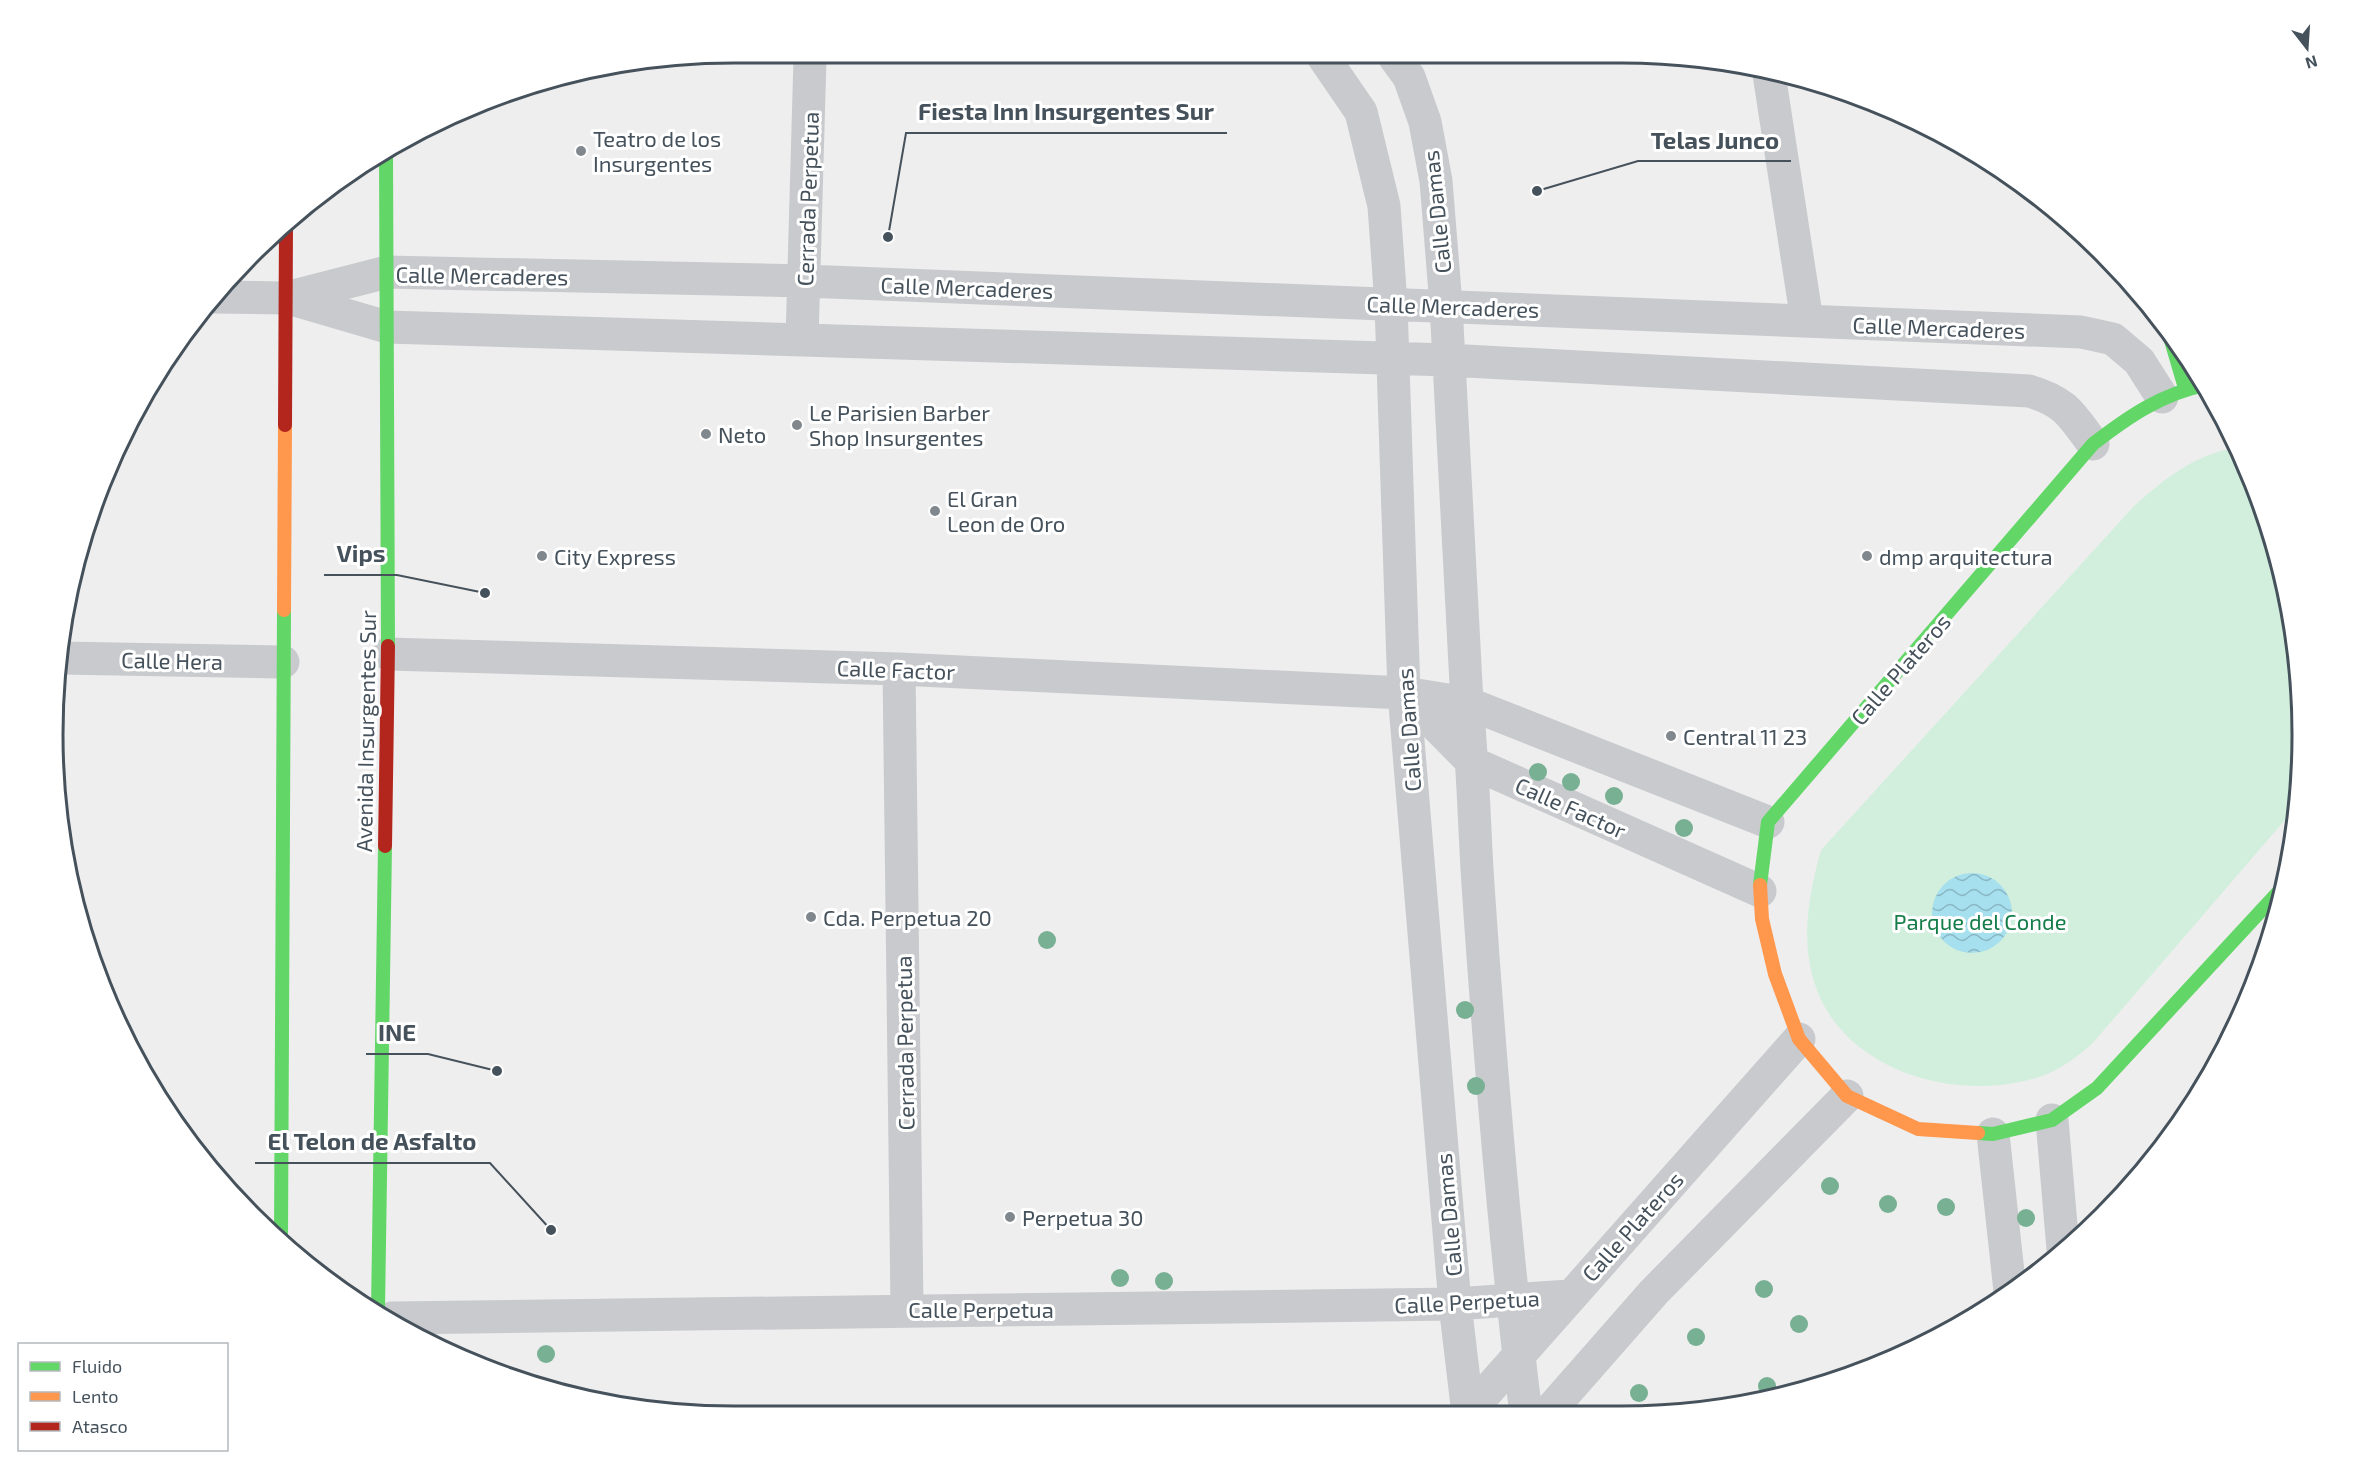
<svg xmlns="http://www.w3.org/2000/svg" width="2355" height="1469" viewBox="0 0 2355 1469" font-family="'Exo 2',sans-serif">
	<style>
		.park { fill: #d2efdd }
		.water { fill: url(#water-waves) }
		.lines { fill: none; stroke-linecap: round; stroke-linejoin: round }
		.street { stroke: #c8cacd; stroke-width: 33 }
		.fast { stroke: #63d668; stroke-width: 14 }
		.slow { stroke: #ff974d; stroke-width: 14 }
		.jam { stroke: #b3261e; stroke-width: 14 }
		.tree { fill: #77b093 }
		.poi-dot { fill: #80888e; stroke: #fff; stroke-width: 2 }
		.labels { text-anchor: middle; dominant-baseline: central; stroke-width: 6; stroke-linejoin: round; paint-order: stroke }
		.poi-label { font-size: 22px; fill: #45515b; stroke: #fff; text-anchor: start }
		.street-label { font-size: 22px; fill: #45515b; stroke: #fff }
		.park-label { font-size: 22px; fill: #157d49; stroke: #fff }
		.rim { fill: none; stroke: #45515b; stroke-width: 3 }
		.leader { fill: none; stroke: #45515b; stroke-width: 2 }
		.callout-dot { fill: #45515b; stroke: #fff; stroke-width: 2 }
		.callout-label { font-size: 24px; text-anchor: middle; font-weight: bold; fill: #45515b; stroke: #fff; stroke-width: 6; stroke-linejoin: round; paint-order: stroke }
	</style>
	<defs>
		<pattern id="water-waves" width="16" height="10" patternUnits="userSpaceOnUse" patternTransform="scale(1.5)"><rect width="16" height="10" fill="#a6dfed"/><path d="M0 5q4-4 8 0t8 0" fill="none" stroke="#89b7c3"/></pattern>
	</defs>
	<rect width="100%" height="100%" fill="#efeeee"/>
	<path class="park" d="M2236 448 2266 516 2297 646 2301 779 2297 806 2092 1044C2077 1057 2061 1069 2042 1076 1967 1102 1861 1078 1822 1002 1798 952 1807 900 1821 850L2134 506C2164 479 2195 454 2236 448Z"/>
	<path class="water" d="M1932 913a40 40 0 1 1 80 0a40 40 0 1 1-80 0Z"/>
	<g class="lines">
		<path class="street" d="M1324 58 1361 112 1384 206 1391 304 1404 693 1455 1304 1468 1414
			M1395 58 1409 77 1425 122 1436 181 1446 305 1467 703C1473 764 1474 824 1478 885 1490 1061 1504 1239 1526 1414
			M1769 74 1807 321
			M213 297 286 298 387 272 805 281 2081 332 2113 339 2139 361 2162 397
			M288 298 387 327 1448 360 2029 391C2066 402 2071 414 2093 444
			M802 340 810 58
			M388 654 899 669 1404 693 1467 703 1768 822
			M60 658 283 662
			M899 669 907 1309
			M1404 693 1473 763 1760 891
			M2052 1120 2063 1249
			M1993 1134 2010 1291
			M392 1318 1455 1304 1569 1296
			M1467 1414 1799 1039
			M1546 1415 1654 1292 1847 1096"/>
		<path class="fast" d="M386 152 388 646
			M2170 337 2185 388
			M1760 885 1768 822 2093 444C2128 417 2161 394 2205 385
			M1978 1133 1993 1134 2052 1120 2097 1088 2283 887
			M281 1240 284 610
			M378 1309 385 846"/>
		<path class="slow" d="M284 610 285 425
			M1760 885 1762 919 1775 974 1799 1039 1847 1096 1918 1129 1978 1133"/>
		<path class="jam" d="M285 425 286 225
			M385 846 388 646"/>
	</g>
	<g class="tree">
		<circle cx="1538" cy="772" r="9"/>
		<circle cx="1571" cy="782" r="9"/>
		<circle cx="1614" cy="796" r="9"/>
		<circle cx="1684" cy="828" r="9"/>
		<circle cx="1047" cy="940" r="9"/>
		<circle cx="1465" cy="1010" r="9"/>
		<circle cx="1476" cy="1086" r="9"/>
		<circle cx="1830" cy="1186" r="9"/>
		<circle cx="1888" cy="1204" r="9"/>
		<circle cx="1946" cy="1207" r="9"/>
		<circle cx="2026" cy="1218" r="9"/>
		<circle cx="1120" cy="1278" r="9"/>
		<circle cx="1164" cy="1281" r="9"/>
		<circle cx="1764" cy="1289" r="9"/>
		<circle cx="1799" cy="1324" r="9"/>
		<circle cx="1696" cy="1337" r="9"/>
		<circle cx="546" cy="1354" r="9"/>
		<circle cx="1767" cy="1386" r="9"/>
		<circle cx="1639" cy="1393" r="9"/>
	</g>
	<g class="poi-dot">
		<circle cx="581" cy="151" r="6"/>
		<circle cx="797" cy="425" r="6"/>
		<circle cx="706" cy="434" r="6"/>
		<circle cx="935" cy="511" r="6"/>
		<circle cx="542" cy="556" r="6"/>
		<circle cx="1867" cy="556" r="6"/>
		<circle cx="1671" cy="736" r="6"/>
		<circle cx="811" cy="917" r="6"/>
		<circle cx="1010" cy="1217" r="6"/>
	</g>
	<g class="labels">
		<g class="poi-label">
			<text x="593" y="138">Teatro de los<tspan x="593" dy="25">Insurgentes</tspan></text>
			<text x="809" y="412">Le Parisien Barber<tspan x="809" dy="25">Shop Insurgentes</tspan></text>
			<text x="718" y="434">Neto</text>
			<text x="947" y="498">El Gran<tspan x="947" dy="25">Leon de Oro</tspan></text>
			<text x="554" y="556">City Express</text>
			<text x="1879" y="556">dmp arquitectura</text>
			<text x="1683" y="736">Central 11 23</text>
			<text x="823" y="917">Cda. Perpetua 20</text>
			<text x="1022" y="1217">Perpetua 30</text>
		</g>
		<g class="street-label">
			<text transform="translate(807 199) rotate(-88)">Cerrada Perpetua</text>
			<text transform="translate(1436 212) rotate(-96)">Calle Damas</text>
			<text transform="translate(482 275) rotate(1)">Calle Mercaderes</text>
			<text transform="translate(967 287) rotate(2)">Calle Mercaderes</text>
			<text transform="translate(1453 306) rotate(2)">Calle Mercaderes</text>
			<text transform="translate(1939 327) rotate(2)">Calle Mercaderes</text>
			<text transform="translate(172 660) rotate(1)">Calle Hera</text>
			<text transform="translate(896 669) rotate(2)">Calle Factor</text>
			<text transform="translate(1900 669) rotate(-49)">Calle Plateros</text>
			<text transform="translate(1408 730) rotate(-94)">Calle Damas</text>
			<text transform="translate(365 731) rotate(-89)">Avenida Insurgentes Sur</text>
			<text transform="translate(1571 807) rotate(24)">Calle Factor</text>
			<text transform="translate(904 1043) rotate(-91)">Cerrada Perpetua</text>
			<text transform="translate(1448 1215) rotate(-95)">Calle Damas</text>
			<text transform="translate(1632 1226) rotate(-48)">Calle Plateros</text>
			<text transform="translate(1467 1301) rotate(-3)">Calle Perpetua</text>
			<text x="981" y="1309">Calle Perpetua</text>
		</g>
		<g class="park-label">
			<text x="1980" y="921">Parque del Conde</text>
		</g>
	</g>
	<path d="M0 0H2355V1469H0ZM734 63H1621A671 671 0 0 1 2292 734V735A671 671 0 0 1 1621 1406H734A671 671 0 0 1 63 735V734A671 671 0 0 1 734 63Z" fill="#fff" fill-rule="evenodd"/>
	<path class="rim" d="M734 63H1621A671 671 0 0 1 2292 734V735A671 671 0 0 1 1621 1406H734A671 671 0 0 1 63 735V734A671 671 0 0 1 734 63Z"/>
	<path class="leader" d="M888 237L906 133H1227M1537 191L1638 161H1791M485 593L397 575H324M497 1071L428 1054H366M551 1230L490 1163H255"/>
	<g class="callout-dot">
		<circle cx="888" cy="237" r="6"/>
		<circle cx="1537" cy="191" r="6"/>
		<circle cx="485" cy="593" r="6"/>
		<circle cx="497" cy="1071" r="6"/>
		<circle cx="551" cy="1230" r="6"/>
	</g>
	<g class="callout-label">
		<text x="1066" y="120">Fiesta Inn Insurgentes Sur</text>
		<text x="1715" y="149">Telas Junco</text>
		<text x="361" y="562">Vips</text>
		<text x="397" y="1041">INE</text>
		<text x="372" y="1150">El Telon de Asfalto</text>
	</g>
	<rect x="18" y="1343" width="210" height="108" fill="#ffffff" stroke="#b5b9bd" stroke-width="1.5"/>
	<rect x="30" y="1362" width="30" height="9" fill="#63d668" stroke="#b5b9bd" stroke-width="1.5"/>
	<text x="72" y="1373" font-size="18" fill="#45515b">Fluido</text>
	<rect x="30" y="1392" width="30" height="9" fill="#ff974d" stroke="#b5b9bd" stroke-width="1.5"/>
	<text x="72" y="1403" font-size="18" fill="#45515b">Lento</text>
	<rect x="30" y="1422" width="30" height="9" fill="#b3261e" stroke="#b5b9bd" stroke-width="1.5"/>
	<text x="72" y="1433" font-size="18" fill="#45515b">Atasco</text>
	<g transform="translate(2307 48) rotate(163)" stroke="#ffffff" stroke-width="4.5" paint-order="stroke">
	<path d="M0-4.5L10 22L0 15L-10 22Z" fill="#45515b"/>
	<text y="-9" font-size="16" font-weight="bold" text-anchor="middle" fill="#45515b">N</text>
	</g>
</svg>
